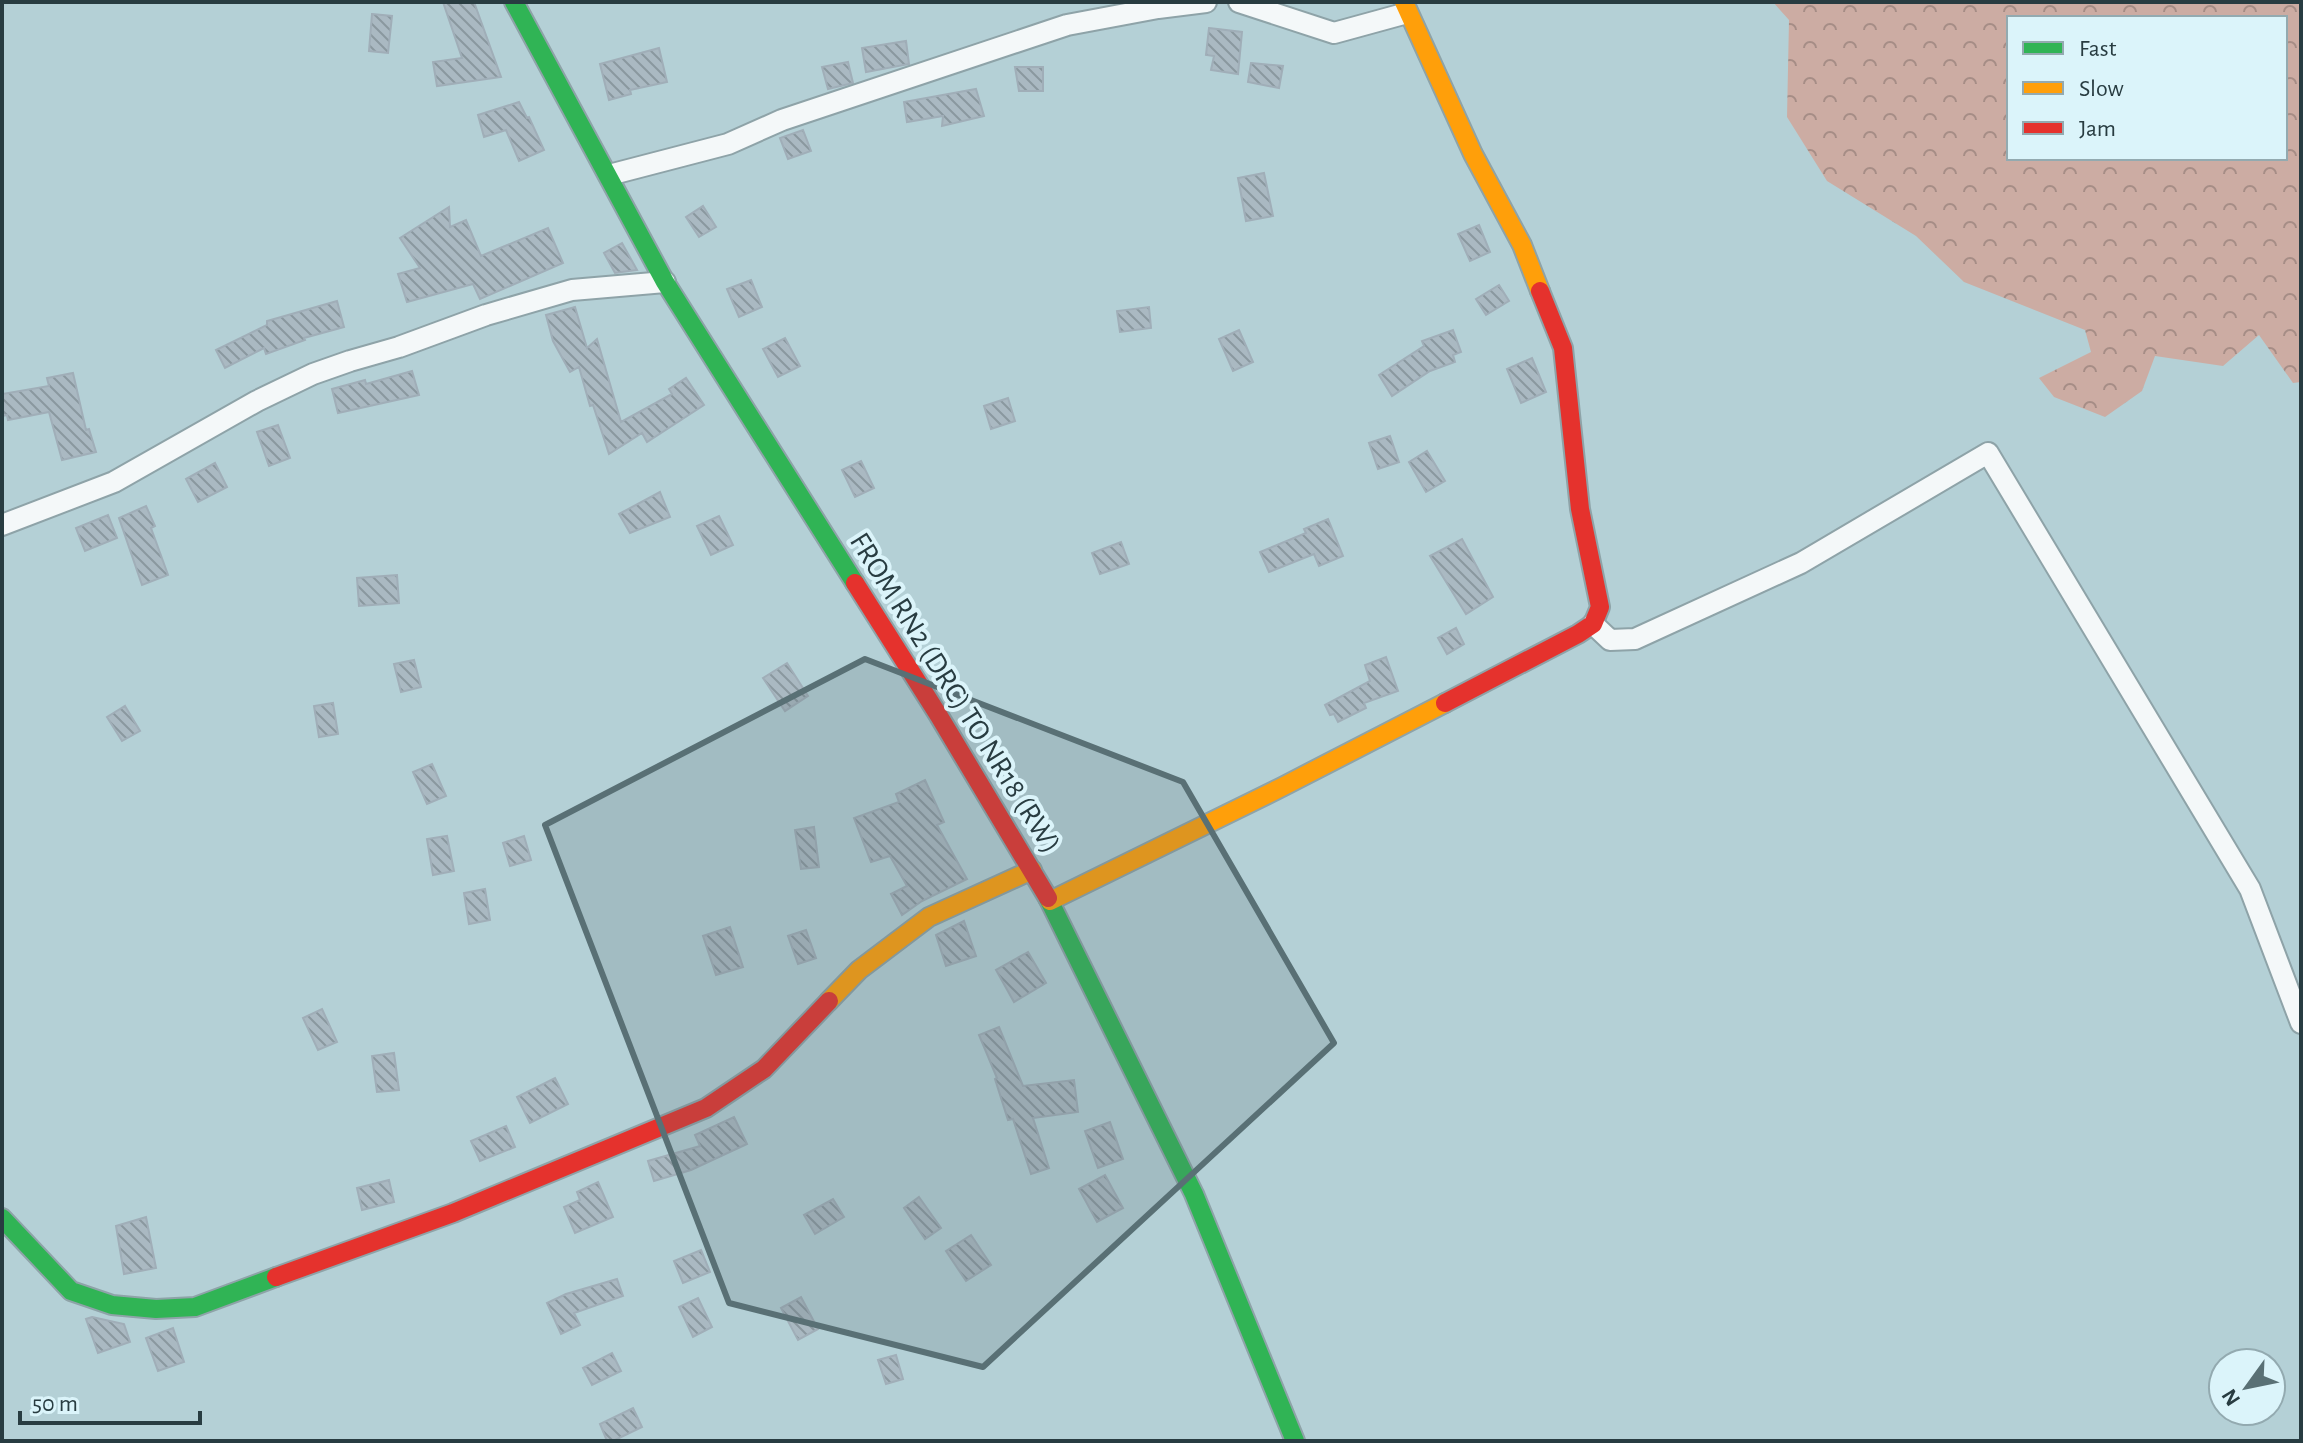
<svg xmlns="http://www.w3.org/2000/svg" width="2303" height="1443" viewBox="0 0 2303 1443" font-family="'Alegreya Sans',sans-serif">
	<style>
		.forest { fill: url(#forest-crowns); fill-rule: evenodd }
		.building { fill: url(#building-back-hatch); stroke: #a0aeb8; stroke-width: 2 }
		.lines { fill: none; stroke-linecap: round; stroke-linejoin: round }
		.street-casing { stroke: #8ea3a8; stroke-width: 24 }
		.fast-casing { stroke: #8ea3a8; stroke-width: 22 }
		.slow-casing { stroke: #8ea3a8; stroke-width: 22 }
		.jam-casing { stroke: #8ea3a8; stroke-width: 22 }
		.street { stroke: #f4f8f9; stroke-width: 20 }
		.fast { stroke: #30b455; stroke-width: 18 }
		.slow { stroke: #ff9f0a; stroke-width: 18 }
		.jam { stroke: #e5322d; stroke-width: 18 }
		.marked { fill: #597075; fill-opacity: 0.2; stroke: #597075; stroke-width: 6; stroke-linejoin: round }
		.labels { text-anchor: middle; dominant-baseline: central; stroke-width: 8; stroke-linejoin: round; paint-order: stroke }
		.street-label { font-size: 30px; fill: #283c41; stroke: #dbf4fa }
	</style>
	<defs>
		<pattern id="forest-crowns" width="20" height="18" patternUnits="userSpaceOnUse" patternTransform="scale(2)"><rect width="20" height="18" fill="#ccaca3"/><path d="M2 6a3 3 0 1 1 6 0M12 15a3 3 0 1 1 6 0" fill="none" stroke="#a68d86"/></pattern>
		<pattern id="building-back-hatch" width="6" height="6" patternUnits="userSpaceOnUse" patternTransform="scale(2)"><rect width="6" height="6" fill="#aab9c2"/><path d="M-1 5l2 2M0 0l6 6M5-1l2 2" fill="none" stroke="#8a989f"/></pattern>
	</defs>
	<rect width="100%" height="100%" fill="#b4d0d6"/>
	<path class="forest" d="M1773 2H2301V382L2293 383 2259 335 2223 366 2155 356 2142 391 2105 417 2054 397 2039 378 2091 352 2085 330 1964 282 1916 236 1827 181 1787 117 1789 20ZM2009 18H2285V158H2009Z"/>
	<path class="building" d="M443 2H474L501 77 437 86 433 62 462 58Z
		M372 14 392 16 388 53 369 51Z
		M1209 28 1242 32 1238 74 1211 70 1214 56 1206 55Z
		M906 41 909 64 866 72 862 48Z
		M659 48 667 82 630 90 631 94 609 100 600 64Z
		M848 62 853 83 828 89 822 67Z
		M1251 63 1283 66 1279 88 1248 82Z
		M1015 67H1043V91H1019Z
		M976 89 984 116 942 126 943 116 907 122 904 102Z
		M519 102 527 118 529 117 544 150 519 161 506 130 484 137 478 115Z
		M803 130 811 151 788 159 780 138Z
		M1264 173 1273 216 1246 221 1238 178Z
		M703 206 716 227 699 237 686 217Z
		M449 207 450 227 466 220 481 256 548 228 563 263 480 299 473 284 407 302 398 274 420 268 400 238Z
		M1479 225 1490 252 1470 261 1458 234Z
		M622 243 637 270 615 273 604 253Z
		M751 280 762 307 739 317 727 289Z
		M1499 285 1509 301 1486 315 1476 299Z
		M337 301 344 327 304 338 305 340 266 354 264 348 225 368 216 350 267 325V321Z
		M575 307 587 348 597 339 621 422 672 394 669 389 686 378 704 405 647 442 642 433 609 454 593 405 590 406 579 367 570 372 553 341 546 315Z
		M1149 307 1151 328 1120 332 1117 311Z
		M1239 330 1253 362 1233 371 1219 339Z
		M1453 330 1461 352 1453 355 1455 362 1430 371 1392 396 1379 375 1424 346 1422 341Z
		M785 338 800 366 778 377 763 349Z
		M1532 358 1546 392 1521 403 1507 369Z
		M412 371 419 395 338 413 332 389 365 380 366 384Z
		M73 373 86 430 89 429 96 452 62 460 49 412 8 420 7 415 2 416V394L49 386 47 378Z
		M1008 398 1015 421 991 429 984 406Z
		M278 425 290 458 269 466 257 432Z
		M1390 436 1399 462 1378 469 1369 443Z
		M1427 451 1445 481 1426 492 1409 462Z
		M861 461 874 488 855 497 842 470Z
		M215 463 227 487 198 502 186 479Z
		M660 492 670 517 630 533 619 514Z
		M146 506 155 526 151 528 168 575 142 585 119 518Z
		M108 515 117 538 85 551 76 528Z
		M719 516 733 545 711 555 697 526Z
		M1328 519 1343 556 1319 566 1314 554 1269 572 1260 552 1306 533 1304 529Z
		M1462 539 1493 597 1466 614 1430 556Z
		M1121 542 1129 564 1100 574 1092 553Z
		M397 575 399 603 359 606 357 578Z
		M1456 628 1464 644 1447 654 1438 638Z
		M1386 657 1398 691 1364 703 1366 708 1338 722 1334 714 1330 715 1325 705 1370 681 1365 665Z
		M414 660 421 687 401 692 394 664Z
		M787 663 808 696 785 711 763 678Z
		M333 703 338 734 319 737 314 706Z
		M125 706 140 731 122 741 107 717Z
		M432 764 446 796 427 804 413 772Z
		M925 780 944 822 937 825 967 879 922 901 902 915 891 894 907 886 890 856 871 862 854 818 899 802 896 794Z
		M814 827 819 867 801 869 795 830Z
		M447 836 454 871 433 875 427 839Z
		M524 836 531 860 510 866 503 843Z
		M485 889 490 920 469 924 464 893Z
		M964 921 976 956 946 966 936 935Z
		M730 927 743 967 716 975 703 936Z
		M806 930 816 958 798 964 788 936Z
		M1028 952 1046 983 1014 1002 996 970Z
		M322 1009 337 1042 318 1050 303 1018Z
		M999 1027 1023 1086 1074 1080 1078 1112 1033 1118 1049 1168 1031 1174 1013 1119 1008 1120 995 1079 997 1078 979 1035Z
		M394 1053 399 1090 377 1092 372 1056Z
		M555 1078 568 1104 530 1123 517 1097Z
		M734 1117 747 1144 691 1170 654 1181 648 1161 700 1146 695 1135Z
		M1110 1122 1123 1159 1098 1168 1085 1131Z
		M506 1126 515 1147 480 1161 471 1141Z
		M1105 1175 1123 1208 1097 1222 1079 1189Z
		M389 1180 394 1202 362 1210 357 1188Z
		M598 1182 613 1217 575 1233 564 1207 580 1200 577 1192Z
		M919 1197 941 1228 925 1239 904 1208Z
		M833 1199 844 1217 815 1234 804 1215Z
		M146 1217 156 1268 124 1274 116 1226Z
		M971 1235 991 1265 966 1281 946 1251Z
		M701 1250 710 1272 683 1283 674 1261Z
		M617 1279 623 1296 574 1313 580 1325 561 1334 547 1303 566 1294Z
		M801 1297 818 1329 798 1340 781 1308Z
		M698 1298 712 1327 693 1337 679 1307Z
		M92 1317 124 1324 130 1342 98 1353 86 1319Z
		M173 1328 184 1362 158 1371 146 1338Z
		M612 1353 621 1371 592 1385 583 1368Z
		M896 1355 903 1379 886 1384 878 1360Z
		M633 1408 642 1427 613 1441H607L600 1424Z"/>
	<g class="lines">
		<defs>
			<path id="street" d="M1239 2 1334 33 1407 13
				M609 175 728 144 782 120 1067 25 1158 8 1206 2
				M2 525 114 482 257 401 313 374 350 361 399 347 486 315 572 290 665 282
				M1593 624 1610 640 1635 639 1801 563 1988 453 2250 889 2301 1023"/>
			<path id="fast" d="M514 2 665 282 855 583
				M1048 898 1194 1194 1295 1441
				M2 1218 71 1291 112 1305 156 1309 195 1307 276 1277"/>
			<path id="slow" d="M1404 2 1473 154 1522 245 1540 291
				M1050 901 1282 787 1445 703
				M829 1001 859 970 929 917 1032 870"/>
			<path id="jam" d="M855 583 939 716 1048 898
				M1445 703 1578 634 1593 624 1600 607 1580 509 1563 348 1540 291
				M276 1277 453 1213 706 1108 764 1069 829 1001"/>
		</defs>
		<use href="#street" class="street-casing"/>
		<use href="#fast" class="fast-casing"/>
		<use href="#slow" class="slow-casing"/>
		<use href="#jam" class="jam-casing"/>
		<use href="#street" class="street"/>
		<use href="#fast" class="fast"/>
		<use href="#slow" class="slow"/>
		<use href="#jam" class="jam"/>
	</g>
	<path class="marked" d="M865 659 1183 782 1334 1043 983 1367 729 1303 545 825Z"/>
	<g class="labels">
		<g class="street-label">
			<text transform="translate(955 693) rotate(58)">FROM RN2 (DRC) TO NR18 (RW)</text>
		</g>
	</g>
	<rect width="2303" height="1443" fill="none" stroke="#283c41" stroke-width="8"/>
	<rect x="2007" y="16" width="280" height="144" fill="#dbf4fa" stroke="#93aab0" stroke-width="2"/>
	<rect x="2023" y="42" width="40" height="12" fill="#30b455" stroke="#93aab0" stroke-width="2"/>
	<text x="2079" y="56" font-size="24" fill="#283c41">Fast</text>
	<rect x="2023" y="82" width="40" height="12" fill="#ff9f0a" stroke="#93aab0" stroke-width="2"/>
	<text x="2079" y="96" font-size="24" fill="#283c41">Slow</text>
	<rect x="2023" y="122" width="40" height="12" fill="#e5322d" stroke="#93aab0" stroke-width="2"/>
	<text x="2079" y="136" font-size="24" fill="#283c41">Jam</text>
	<g transform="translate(2247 1387) rotate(237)"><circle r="38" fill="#dbf4fa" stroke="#93aab0" stroke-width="2"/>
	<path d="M0-6L14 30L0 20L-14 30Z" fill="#597075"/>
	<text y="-12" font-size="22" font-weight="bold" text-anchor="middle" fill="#283c41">N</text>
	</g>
	<path d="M20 1411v12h180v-12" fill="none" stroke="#283c41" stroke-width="4"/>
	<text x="32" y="1411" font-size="24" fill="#283c41" stroke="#dbf4fa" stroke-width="6" paint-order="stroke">50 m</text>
</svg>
